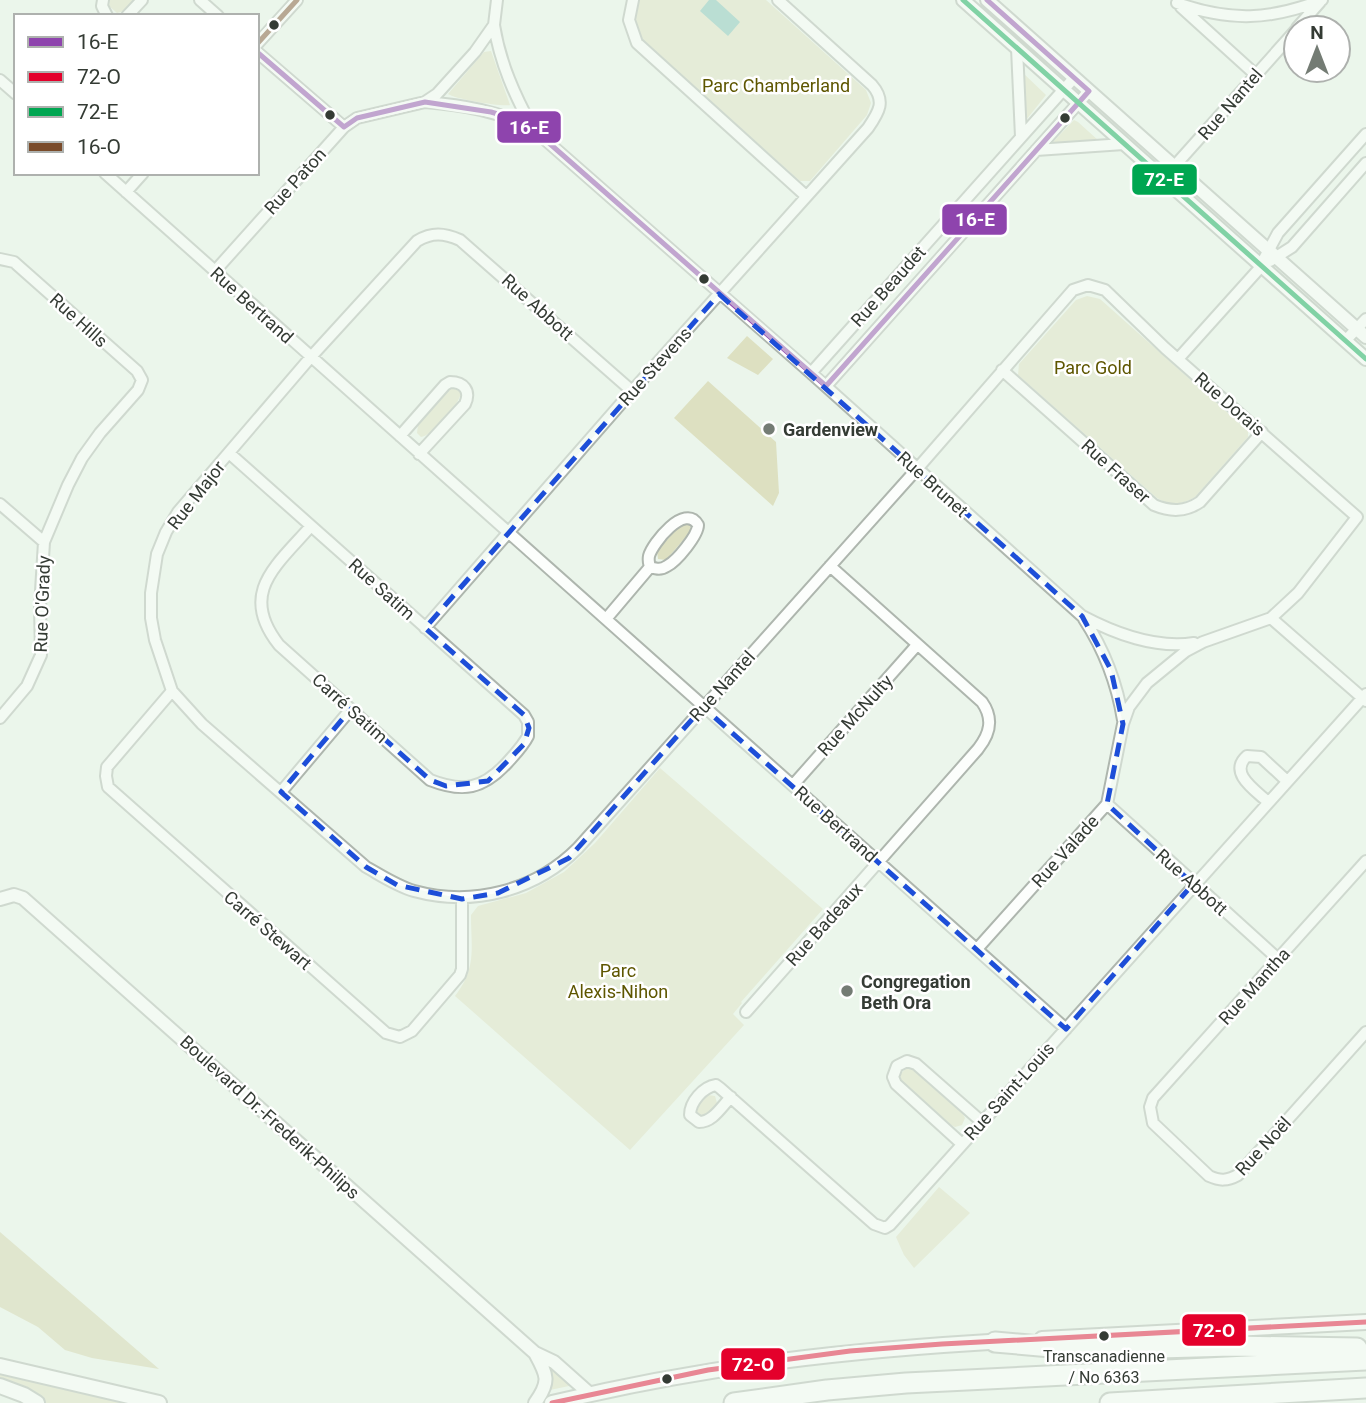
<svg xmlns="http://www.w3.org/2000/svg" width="1366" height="1403" viewBox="0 0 1366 1403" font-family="Roboto,sans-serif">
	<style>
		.green { fill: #dde0c1 }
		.forest { fill: #d3d3aa }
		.water { fill: #7ec0b6 }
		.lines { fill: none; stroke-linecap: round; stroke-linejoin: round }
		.minor-casing { stroke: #aeb6ae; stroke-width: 14 }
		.tertiary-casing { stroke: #aeb6ae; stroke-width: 16 }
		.secondary-casing { stroke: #aeb6ae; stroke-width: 18 }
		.motorway-casing { stroke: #aeb6ae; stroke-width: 23 }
		.minor { stroke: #fcfefc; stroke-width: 10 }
		.tertiary { stroke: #fcfefc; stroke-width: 12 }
		.secondary { stroke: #fcfefc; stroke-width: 14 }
		.motorway { stroke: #fcfefc; stroke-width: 19 }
		.bus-1-casing { stroke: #fff; stroke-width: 10 }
		.bus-2-casing { stroke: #fff; stroke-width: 10 }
		.bus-3-casing { stroke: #fff; stroke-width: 10 }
		.bus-4-casing { stroke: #fff; stroke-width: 10 }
		.bus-1 { stroke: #8e44ad; stroke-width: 5 }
		.bus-2 { stroke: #e4002b; stroke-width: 5 }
		.bus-3 { stroke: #00a651; stroke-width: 5 }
		.bus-4 { stroke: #7a4b2a; stroke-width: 5 }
		.marked { fill: none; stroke: #1d4ed8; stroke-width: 5; stroke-dasharray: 14 9; stroke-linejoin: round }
		.bus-dot { fill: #343b34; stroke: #fff; stroke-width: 2.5 }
		.poi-dot { fill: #747c74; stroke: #fff; stroke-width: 2.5 }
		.labels { text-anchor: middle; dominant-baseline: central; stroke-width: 5; stroke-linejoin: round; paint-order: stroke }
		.bus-label { font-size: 16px; fill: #343b34; stroke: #fff }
		.park-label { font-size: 18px; fill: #5e5600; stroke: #fff }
		.street-label { font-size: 18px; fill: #343b34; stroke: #fff }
		.poi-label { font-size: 18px; font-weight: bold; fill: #343b34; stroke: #fff; text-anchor: start }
		.line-badge { stroke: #fff; stroke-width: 2.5 }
		.badge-label { font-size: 19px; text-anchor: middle; font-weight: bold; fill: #fff }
	</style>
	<rect width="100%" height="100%" fill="#ebf5eb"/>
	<path class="green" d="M110 0H133L124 11 117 13 109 6Z
		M640 0H766L866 90 871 103 867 115 810 181H800L645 43C637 29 632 15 640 0Z
		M491 51 510 105C502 107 455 99 448 94L484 52Z
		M1023 73 1046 95 1026 120 1025 118Z
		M1074 120 1078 122 1099 141 1052 143Z
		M1087 296 1100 299 1248 431V437L1195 497C1182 505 1170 506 1157 498L1018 375 1019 364 1076 300Z
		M747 336 773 359 758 375 727 358Z
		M708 381 776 442 779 493 773 506 674 418Z
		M453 388 461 392C461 403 431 437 421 437L417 433 418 425 449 390Z
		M682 523 690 524 691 531 666 560 658 559 657 551Z
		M660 768 823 909 741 1002 742 1003 733 1014 744 1025 630 1150 455 996C477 968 471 948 471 915L478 906 526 893 564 872 595 843Z
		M906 1068 916 1071 962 1112 965 1118 962 1125 955 1127 951 1125 902 1082 900 1075Z
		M708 1095 715 1096 717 1103 707 1115 701 1116 697 1112V1107Z
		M939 1187 970 1213 914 1268 904 1255 896 1237Z
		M550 1366 569 1384V1386L550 1390Z
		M0 1372 136 1403H44L27 1391 0 1381Z"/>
	<path class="forest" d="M0 1232 159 1369 92 1358 65 1350 38 1327 0 1307Z"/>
	<path class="water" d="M709 0H716L740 22 728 36 700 11Z"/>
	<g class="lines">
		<defs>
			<path id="minor" d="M103 0 102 6 107 16
				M200 0 218 16
				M633 0 629 20 637 43 806 196
				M1177 3C1231 22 1270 20 1322 0
				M1181 7 1256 75
				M127 16 142 0
				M494 25C500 63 515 96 533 129
				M1297 28 1320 2
				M257 44 297 0
				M1017 48 1021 137
				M257 52 344 127
				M0 80 16 94
				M425 102C464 105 498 111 533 129L811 373 1082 616C1116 634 1155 649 1194 643
				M1036 150 1124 144
				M105 173 1066 1029
				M1163 179 1296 30
				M126 192 143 173
				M0 259 14 262 137 371 142 380 138 390 100 433 82 458 68 485 44 542 40 607 41 655 27 686 0 718
				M1270 261 1292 247 1366 163
				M215 271 344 127 357 118 425 102 437 94 475 52 494 25 497 0
				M1345 341 1366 319
				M1178 359 1258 270 1278 233 1366 134
				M1002 370 1154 505C1171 512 1185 512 1200 502L1262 432
				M811 373 1074 78
				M826 386 1089 91
				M632 391 460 240C444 233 432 232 417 241L310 358 178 512 166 532 157 554 151 593V618L155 640 172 691 202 724 366 867C382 876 397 886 414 891 473 907 535 891 578 848L917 469 1073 290 1088 285 1105 290 1165 348 1357 517 1298 593 1271 618 1203 642 1186 651 1147 683 1129 707 1123 724 1107 804 977 949
				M400 436 445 385 450 382C464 382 471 391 465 404L419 454
				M229 453 524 715 528 722V736C523 746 515 754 507 763 483 789 463 793 430 780L279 645C238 593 276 566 311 526
				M0 504 44 542
				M1271 618 1366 701
				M606 619 650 567C649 563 648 561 649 556 652 544 685 502 698 525 698 535 677 561 667 566 661 570 657 569 650 567
				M1084 619C1105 651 1117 683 1123 720
				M425 628 632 391 868 128C879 112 886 101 872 85L778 0
				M172 691 107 767 106 776 108 787 386 1033 400 1037 412 1031 460 975 462 969V899
				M793 785 917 645
				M281 792 351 709
				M1268 802C1255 790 1228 773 1247 756L1261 757 1287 781
				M1107 804 1278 959
				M1366 861 1153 1098 1150 1107 1153 1123 1209 1176C1220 1181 1227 1181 1238 1175L1366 1032
				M746 1012 978 749C990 734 994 719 982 702L830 566
				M731 1097C721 1107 713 1122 699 1122L690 1115C690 1102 703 1087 716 1085L720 1088 874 1224 885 1228 890 1225 1366 694
				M962 1144 896 1084 893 1077 897 1066 907 1061 916 1064 982 1122"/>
			<path id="tertiary" d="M963 0 1366 359
				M987 0 1366 337
				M0 899 14 895 23 898 535 1353 554 1362 590 1394
				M535 1353C547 1375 551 1381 535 1403"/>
			<path id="secondary" d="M1042 1339 1366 1322
				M0 1366 159 1403
				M0 1386 24 1395 37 1403
				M552 1403C705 1366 848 1350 1005 1341"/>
			<path id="motorway" d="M995 1342 1085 1350 1232 1346 1357 1348
				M734 1403 827 1390 906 1383 1366 1360
				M1110 1403 1366 1388"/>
		</defs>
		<use href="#minor" class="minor-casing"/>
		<use href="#tertiary" class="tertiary-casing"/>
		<use href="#secondary" class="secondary-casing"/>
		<use href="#motorway" class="motorway-casing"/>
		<use href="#minor" class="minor"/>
		<use href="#tertiary" class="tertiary"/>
		<use href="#secondary" class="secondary"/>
		<use href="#motorway" class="motorway"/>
		<defs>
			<path id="bus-1" d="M257 52 344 127 357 118 425 102 491 112 511 118 533 129 826 386 1089 91 987 0"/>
			<path id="bus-2" d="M552 1403 708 1370 850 1351 942 1344 1366 1322"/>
			<path id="bus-3" d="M963 0 1366 359"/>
			<path id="bus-4" d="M257 44 297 0"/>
		</defs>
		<use href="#bus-1" class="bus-1-casing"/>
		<use href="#bus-2" class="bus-2-casing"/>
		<use href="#bus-3" class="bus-3-casing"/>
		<use href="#bus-4" class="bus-4-casing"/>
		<use href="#bus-1" class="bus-1"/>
		<use href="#bus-2" class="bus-2"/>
		<use href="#bus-3" class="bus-3"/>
		<use href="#bus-4" class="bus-4"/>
	</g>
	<path d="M0 0H1366V1403H0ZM719 294 1082 616 1111 670 1123 724 1107 804 1193 884 1066 1029 703 707 569 858 498 893 462 899 397 885 366 867 281 792 351 709 430 780 446 786 488 781 524 744 529 728 524 715 425 628Z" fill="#ebf5eb" fill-opacity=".55" fill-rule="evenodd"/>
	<path class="marked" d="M719 294 1082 616 1111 670 1123 724 1107 804 1193 884 1066 1029 703 707 569 858 498 893 462 899 397 885 366 867 281 792 351 709 430 780 446 786 488 781 524 744 529 728 524 715 425 628Z"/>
	<g class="bus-dot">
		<circle cx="274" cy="25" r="6"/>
		<circle cx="330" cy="115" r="6"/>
		<circle cx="1065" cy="118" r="6"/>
		<circle cx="704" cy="279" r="6"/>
		<circle cx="1104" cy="1336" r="6"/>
		<circle cx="667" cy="1379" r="6"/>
	</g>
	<g class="poi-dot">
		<circle cx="769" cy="429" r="7"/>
		<circle cx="847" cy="991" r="7"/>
	</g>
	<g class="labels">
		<g class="bus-label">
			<text x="1104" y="1356">Transcanadienne<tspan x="1104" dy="21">/ No 6363</tspan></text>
		</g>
		<g class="park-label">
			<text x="776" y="85">Parc Chamberland</text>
			<text x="1093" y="367">Parc Gold</text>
			<text x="618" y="970">Parc<tspan x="618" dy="21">Alexis-Nihon</tspan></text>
		</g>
		<g class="street-label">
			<text transform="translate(1230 104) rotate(-49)">Rue Nantel</text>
			<text transform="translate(295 181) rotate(-48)">Rue Paton</text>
			<text transform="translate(888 286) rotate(-48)">Rue Beaudet</text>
			<text transform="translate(252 305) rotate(42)">Rue Bertrand</text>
			<text transform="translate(538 307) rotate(42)">Rue Abbott</text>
			<text transform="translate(79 320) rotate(42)">Rue Hills</text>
			<text transform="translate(655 366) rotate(-48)">Rue Stevens</text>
			<text transform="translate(1230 404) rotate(41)">Rue Dorais</text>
			<text transform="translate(1116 471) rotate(42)">Rue Fraser</text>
			<text transform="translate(933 484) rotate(42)">Rue Brunet</text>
			<text transform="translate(196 495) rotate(-52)">Rue Major</text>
			<text transform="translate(382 589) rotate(42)">Rue Satim</text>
			<text transform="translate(42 604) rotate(-88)">Rue O'Grady</text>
			<text transform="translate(722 686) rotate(-48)">Rue Nantel</text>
			<text transform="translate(350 708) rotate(42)">Carré Satim</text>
			<text transform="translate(855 715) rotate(-48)">Rue McNulty</text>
			<text transform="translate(836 824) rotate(42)">Rue Bertrand</text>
			<text transform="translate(1065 851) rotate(-48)">Rue Valade</text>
			<text transform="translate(1192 882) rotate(42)">Rue Abbott</text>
			<text transform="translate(824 924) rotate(-48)">Rue Badeaux</text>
			<text transform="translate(268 930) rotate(41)">Carré Stewart</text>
			<text transform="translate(1254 986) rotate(-48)">Rue Mantha</text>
			<text transform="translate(1009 1091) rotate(-48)">Rue Saint-Louis</text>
			<text transform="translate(270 1117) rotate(42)">Boulevard Dr.-Frederik-Philips</text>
			<text transform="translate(1263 1146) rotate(-47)">Rue Noël</text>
		</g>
		<g class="poi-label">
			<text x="783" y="429">Gardenview</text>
			<text x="861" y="981">Congregation<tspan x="861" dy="21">Beth Ora</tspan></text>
		</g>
	</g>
	<g class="line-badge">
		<rect x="496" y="110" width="66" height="34" rx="7" fill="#8e44ad"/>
		<rect x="1131" y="163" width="67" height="33" rx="7" fill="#00a651"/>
		<rect x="941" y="203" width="67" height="33" rx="7" fill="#8e44ad"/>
		<rect x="1181" y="1313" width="66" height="34" rx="7" fill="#e4002b"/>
		<rect x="720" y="1347" width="66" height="34" rx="7" fill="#e4002b"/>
	</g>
	<g class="badge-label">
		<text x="529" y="134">16-E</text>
		<text x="1164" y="186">72-E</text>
		<text x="975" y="226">16-E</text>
		<text x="1214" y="1337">72-O</text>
		<text x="753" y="1371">72-O</text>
	</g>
	<rect x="14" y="14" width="245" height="161" fill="#ffffff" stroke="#aeb1ae" stroke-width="2"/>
	<rect x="28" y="37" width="35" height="10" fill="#8e44ad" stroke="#aeb1ae" stroke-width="2"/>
	<text x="77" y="49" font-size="21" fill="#343b34">16-E</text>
	<rect x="28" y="72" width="35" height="10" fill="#e4002b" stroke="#aeb1ae" stroke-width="2"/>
	<text x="77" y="84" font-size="21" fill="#343b34">72-O</text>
	<rect x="28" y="107" width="35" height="10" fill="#00a651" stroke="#aeb1ae" stroke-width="2"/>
	<text x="77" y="119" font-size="21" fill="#343b34">72-E</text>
	<rect x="28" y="142" width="35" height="10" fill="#7a4b2a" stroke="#aeb1ae" stroke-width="2"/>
	<text x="77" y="154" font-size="21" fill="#343b34">16-O</text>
	<g transform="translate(1317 49)"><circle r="33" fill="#ffffff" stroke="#aeb1ae" stroke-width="2"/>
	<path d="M0-5L12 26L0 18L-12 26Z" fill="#747c74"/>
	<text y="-10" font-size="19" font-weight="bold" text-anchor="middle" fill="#343b34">N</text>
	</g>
</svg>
